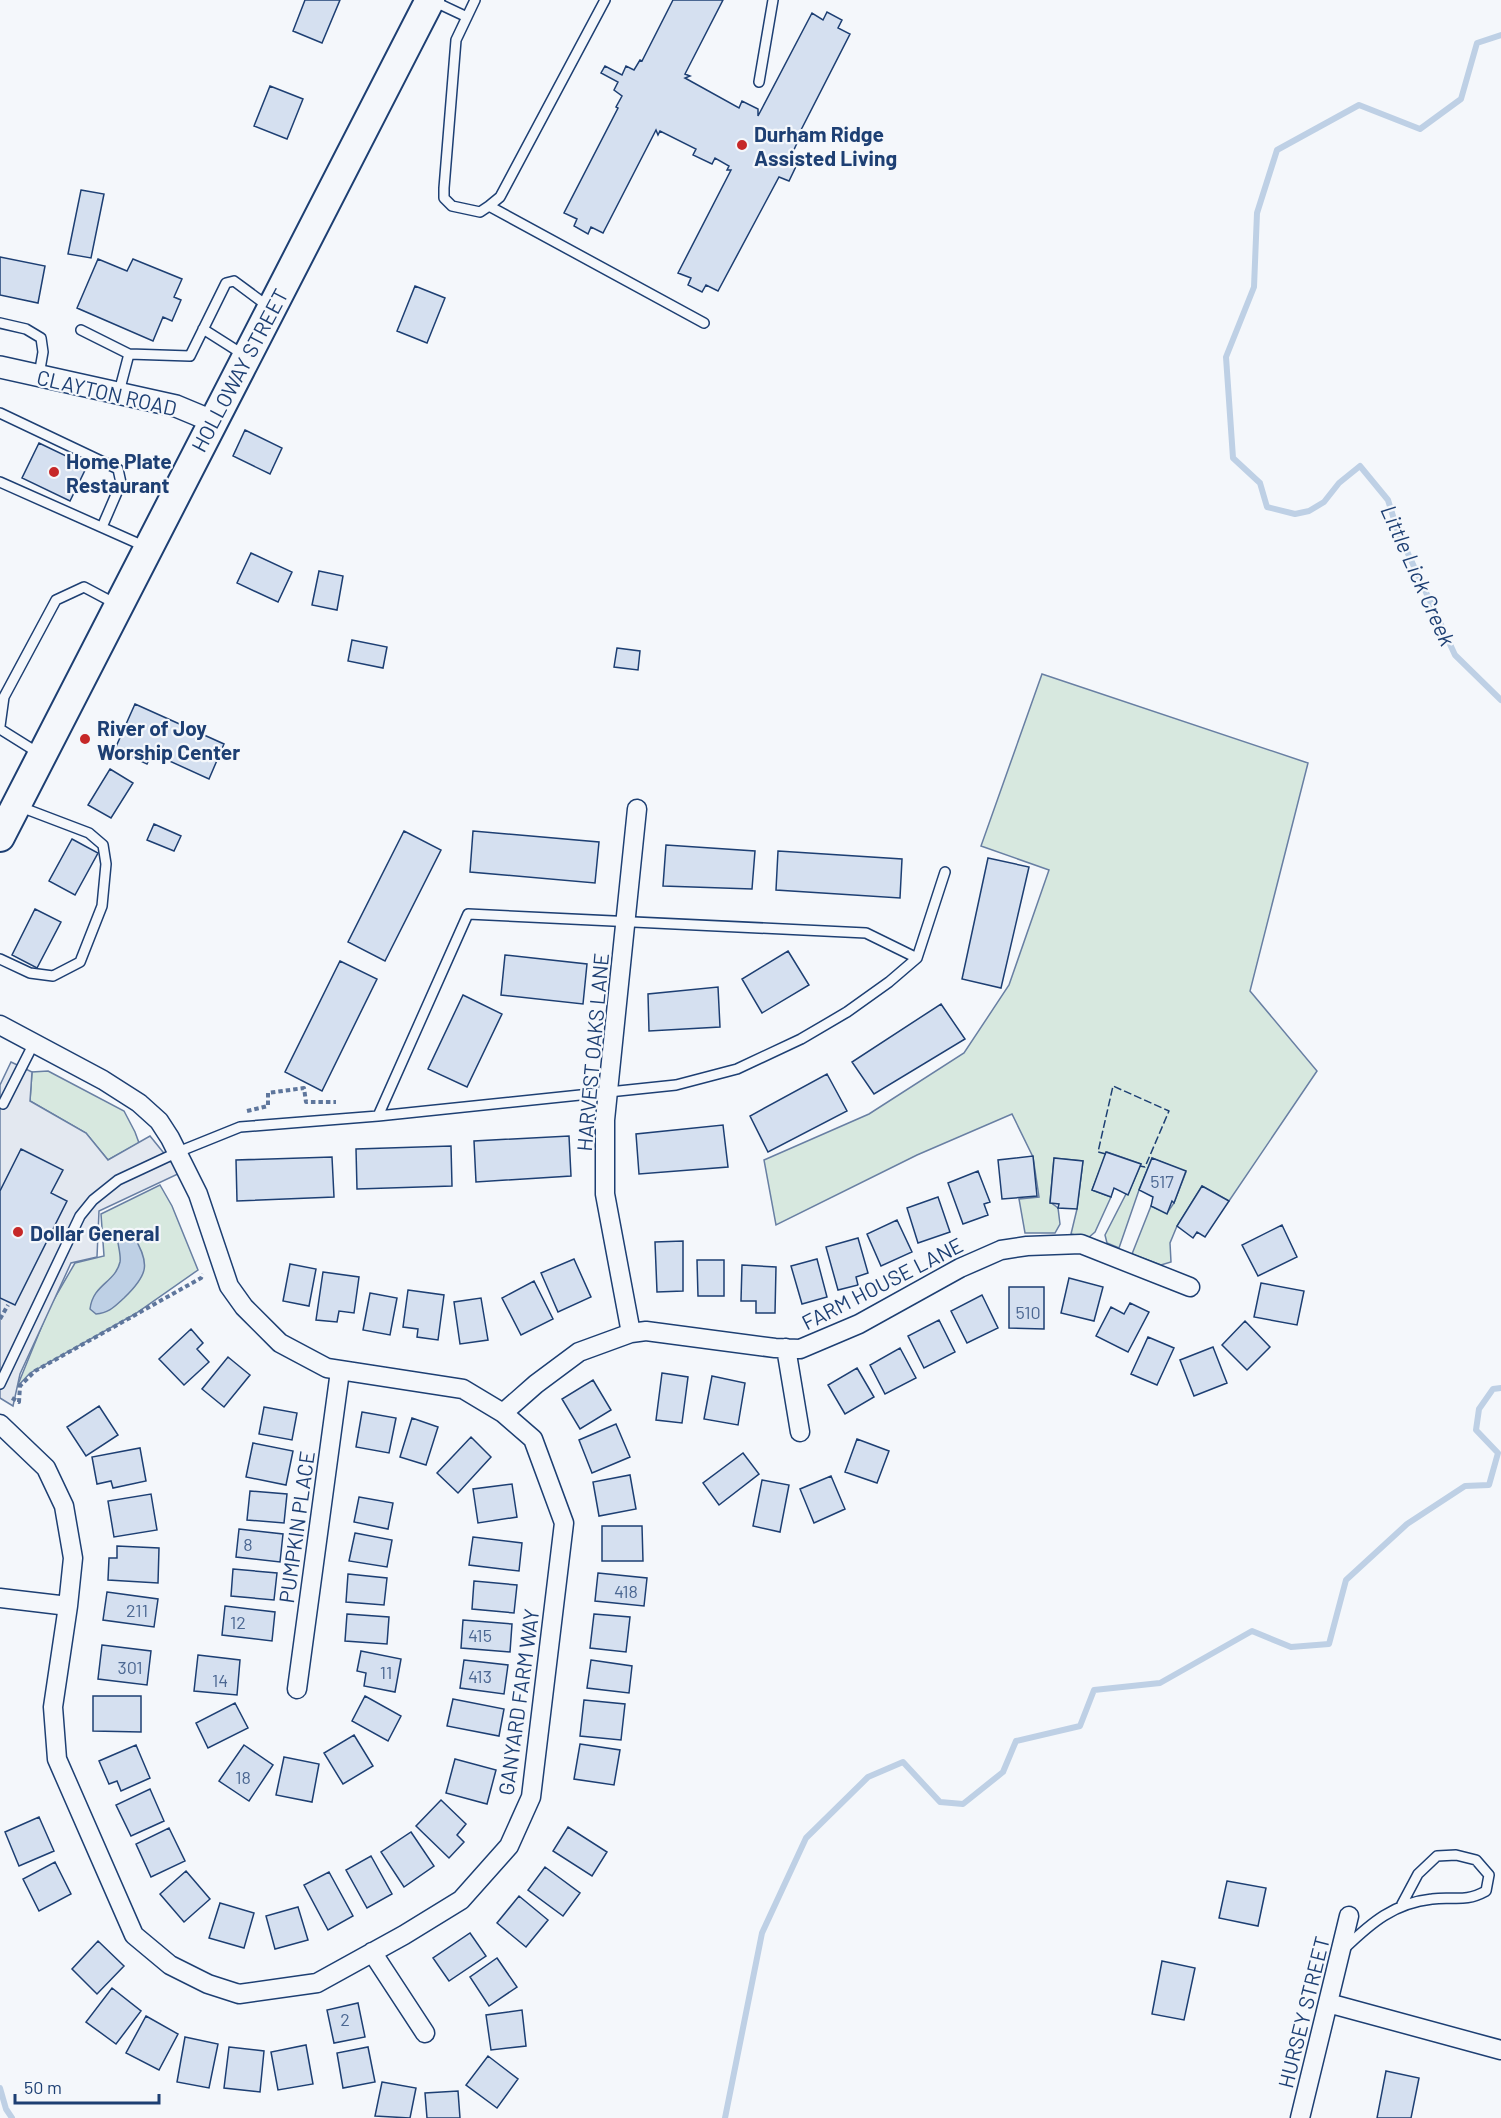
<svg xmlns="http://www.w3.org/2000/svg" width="1501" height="2118" viewBox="0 0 1501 2118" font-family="Barlow,sans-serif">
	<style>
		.green { fill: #d7e8df; stroke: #687fa3; stroke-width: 1.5 }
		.parking { fill: #e3e8f0; stroke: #687fa3; stroke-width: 1.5 }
		.water { fill: #bed0e5; stroke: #687fa3; stroke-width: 1.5 }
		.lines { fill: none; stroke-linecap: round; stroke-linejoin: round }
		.stream { stroke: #bed0e5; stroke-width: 6 }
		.building { fill: #d5e0f0; stroke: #1d3f73; stroke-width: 1.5 }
		.service-casing { stroke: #1d3f73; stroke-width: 12 }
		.minor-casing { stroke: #1d3f73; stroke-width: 21 }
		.tertiary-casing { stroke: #1d3f73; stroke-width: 24 }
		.trunk-casing { stroke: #1d3f73; stroke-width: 32 }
		.path { stroke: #5e769c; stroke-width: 4; stroke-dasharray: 4.5 3; stroke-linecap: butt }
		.service { stroke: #f4f7fb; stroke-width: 9 }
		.minor { stroke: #f4f7fb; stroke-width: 18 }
		.tertiary { stroke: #f4f7fb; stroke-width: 21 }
		.trunk { stroke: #f4f7fb; stroke-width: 28 }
		.fence { stroke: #1d3f73; stroke-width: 1.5; stroke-dasharray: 8 3; stroke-linecap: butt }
		.poi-dot { fill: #c62828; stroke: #f4f7fb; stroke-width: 2 }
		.labels { text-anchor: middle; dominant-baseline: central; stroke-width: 4.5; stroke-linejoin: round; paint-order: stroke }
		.number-label { font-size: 18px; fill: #4b6792 }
		.poi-label { font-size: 21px; font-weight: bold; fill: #1d3f73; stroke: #f4f7fb; text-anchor: start }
		.street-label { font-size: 21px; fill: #1d3f73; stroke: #f4f7fb }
		.water-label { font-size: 22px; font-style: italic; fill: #1d3f73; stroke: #f4f7fb }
	</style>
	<rect width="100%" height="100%" fill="#f4f7fb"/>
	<path class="green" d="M1042 674 1308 763 1250 991 1317 1071 1229 1201 1202 1186 1177 1226 1170 1243 1171 1262 1161 1265 1132 1254 1151 1206 1167 1213 1174 1203 1186 1172 1152 1158 1139 1190 1119 1248 1107 1243 1105 1235 1126 1194H1128L1141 1164 1107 1152 1092 1190 1111 1197 1095 1232 1088 1238 1071 1234 1077 1209 1083 1161 1054 1158 1050 1202 1058 1208 1060 1224 1055 1233H1025L1019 1199 1039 1197 1033 1157 1012 1114 917 1155 776 1225 764 1160 869 1114 964 1053 1009 985 1049 870 981 846Z
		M48 1071 124 1111 135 1132 139 1143 108 1160 86 1133 30 1101 32 1072Z
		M160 1185 172 1206 198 1270 135 1314 30 1373 17 1387 50 1306 75 1263 104 1256 101 1214Z"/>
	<path class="parking" d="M11 1062 32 1072 30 1101 86 1133 108 1160 150 1136 180 1173 99 1211 97 1257 71 1263 20 1374 13 1406 0 1398V1085Z"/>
	<path class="water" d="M133 1235C151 1264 148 1275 124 1298 114 1307 109 1313 96 1314L90 1309C93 1284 115 1283 120 1262 121 1257 119 1249 118 1243L123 1236Z"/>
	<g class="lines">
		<path class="stream" d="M1501 35 1477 43 1461 99 1420 129 1359 105 1277 150 1257 213 1254 287 1226 357 1233 458 1260 483 1267 507 1295 514 1309 511 1324 502 1339 483 1360 466 1388 500 1398 532 1455 655 1501 700
			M0 2088 6 2109 12 2118
			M725 2118 762 1933 806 1838 868 1777 903 1762 940 1802 963 1804 1003 1772 1016 1741 1080 1726 1094 1690 1160 1683 1252 1631 1291 1647 1329 1644 1346 1580 1407 1524 1465 1486 1489 1485 1498 1453 1476 1430 1479 1409 1493 1389 1501 1388"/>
	</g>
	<path class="building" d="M305 0H340L322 43 293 31Z
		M673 0H723L685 74 690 76 685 78 739 108 742 101 758 109V116L812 13 823 20 827 12 842 20 838 28 850 34 800 132 798 141 792 154 800 158 789 181 779 177 718 291 706 285 702 292 688 285 691 278 678 273 731 170H727L729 166 715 158 712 164 693 155 696 149 660 131 658 135 656 130 603 233 591 227 588 234 574 226 577 219 564 213 618 108 616 107 622 96 614 90 618 82 601 73 605 66 622 75 626 66 634 70 640 60 642 61Z
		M270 86 303 99 287 139 254 126Z
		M81 190 104 194 91 258 68 254Z
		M0 257 45 266 38 303 0 295Z
		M98 259 127 271 133 259 182 279 174 297 181 300 172 321 163 317 153 341 77 308Z
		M415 286 445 298 427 343 397 331Z
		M245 430 282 448 270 474 233 456Z
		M39 443 87 466 70 501 22 478Z
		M251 553 292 572 278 602 237 583Z
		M319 571 343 576 337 610 312 605Z
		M352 640 387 647 383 668 348 661Z
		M617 648 640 651 638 670 614 667Z
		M135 704 224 744 209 779 152 753 147 764 115 749Z
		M110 769 133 783 111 818 88 805Z
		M154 824 181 836 174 851 147 840Z
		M404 831 441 850 385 961 348 942Z
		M473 831 599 842 595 883 470 872Z
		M72 839 98 853 75 895 49 881Z
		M666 845 755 851 752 889 663 886Z
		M778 851 902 859 900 898 776 890Z
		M988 858 1029 867 1001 988 962 979Z
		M35 909 61 922 37 968 12 955Z
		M788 951 809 985 762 1013 742 979Z
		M505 955 587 964 583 1004 501 995Z
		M340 961 377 979 322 1091 285 1072Z
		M718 987 720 1027 649 1031 648 994Z
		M463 995 502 1014 467 1087 428 1069Z
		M941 1004 965 1039 874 1094 852 1062Z
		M827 1074 847 1111 768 1152 750 1116Z
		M723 1125 728 1167 639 1174 636 1134Z
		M569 1136 571 1176 476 1182 474 1141Z
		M451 1146 452 1186 357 1189 356 1149Z
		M21 1149 63 1170 51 1193 67 1201 15 1305 0 1298V1191Z
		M1106 1152 1141 1164 1128 1195 1114 1188 1111 1197 1092 1190Z
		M1033 1156 1037 1196 1002 1199 998 1160Z
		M332 1157 334 1197 237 1201 236 1160Z
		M1054 1158 1083 1161 1077 1209 1058 1208 1059 1204 1050 1203Z
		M1152 1158 1186 1171 1174 1203 1172 1201 1167 1214 1151 1206 1153 1197 1139 1190Z
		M978 1171 990 1202 984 1204 988 1215 963 1224 948 1183Z
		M1202 1186 1229 1201 1205 1237 1197 1232 1193 1238 1177 1226Z
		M938 1197 950 1232 918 1243 907 1208Z
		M897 1220 912 1252 881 1266 867 1234Z
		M1282 1225 1297 1257 1258 1276 1242 1245Z
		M858 1238 868 1273 856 1277 858 1285 838 1290 826 1247Z
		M683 1241V1291L657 1292 655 1242Z
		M574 1259 591 1297 558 1312 541 1273Z
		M817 1259 827 1297 802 1304 791 1266Z
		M697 1260H724V1296H698Z
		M290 1264 316 1269 309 1306 283 1301Z
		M742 1265 776 1267 775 1313H756V1301H741Z
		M323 1272 359 1277 354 1313 339 1311 337 1322 316 1320Z
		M1069 1278 1103 1287 1094 1321 1061 1313Z
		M534 1281 553 1319 521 1335 502 1298Z
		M1261 1283 1304 1291 1297 1325 1254 1317Z
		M1009 1287H1044V1329L1009 1328Z
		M408 1290 444 1295 438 1340 417 1337 418 1329 403 1327Z
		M370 1293 397 1298 390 1335 363 1330Z
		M982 1295 998 1328 967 1343 951 1311Z
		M481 1298 488 1340 460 1344 454 1302Z
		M1130 1303 1149 1312 1128 1352 1096 1336 1111 1307 1124 1314Z
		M939 1320 955 1352 924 1368 908 1336Z
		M1245 1321 1270 1347 1247 1370 1222 1345Z
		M191 1329 203 1343 197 1349 209 1362 184 1385 159 1359Z
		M1148 1337 1174 1348 1157 1385 1131 1374Z
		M1213 1347 1227 1383 1194 1396 1180 1360Z
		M900 1348 916 1378 885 1394 870 1365Z
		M228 1357 250 1375 224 1407 202 1389Z
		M857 1368 874 1397 845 1414 828 1385Z
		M662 1373 688 1377 682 1423 656 1420Z
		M712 1376 745 1383 738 1425 704 1419Z
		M593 1380 611 1410 580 1429 562 1399Z
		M99 1406 118 1435 86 1456 67 1427Z
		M264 1407 297 1413 292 1440 259 1434Z
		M362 1412 396 1418 389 1453 356 1447Z
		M412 1418 438 1427 426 1465 400 1457Z
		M616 1424 630 1457 592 1473 579 1440Z
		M471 1437 491 1457 458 1493 437 1473Z
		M857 1439 889 1451 877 1483 845 1472Z
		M253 1443 293 1451 286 1485 246 1477Z
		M140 1448 146 1481 113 1488 111 1481 97 1484 92 1457Z
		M743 1453 759 1474 719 1505 703 1483Z
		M630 1475 636 1509 599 1516 593 1482Z
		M831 1476 845 1509 814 1523 800 1489Z
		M762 1480 789 1485 780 1532 753 1526Z
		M512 1484 517 1517 478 1523 473 1489Z
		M250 1491 287 1494 284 1523 247 1520Z
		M151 1494 157 1530 114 1537 108 1501Z
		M359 1497 393 1503 388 1529 354 1522Z
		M602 1526H642L643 1561H602Z
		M239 1529 283 1534 280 1562 236 1557Z
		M355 1533 392 1540 387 1567 349 1561Z
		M473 1537 522 1543 519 1571 469 1565Z
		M117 1546 159 1548 158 1583 108 1580 109 1558H117Z
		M233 1569 277 1573 274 1600 231 1596Z
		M598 1573 647 1578 644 1606 595 1601Z
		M348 1574 387 1578 384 1605 346 1602Z
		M474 1581 517 1585 514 1613 472 1609Z
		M107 1592 158 1599 154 1627 103 1620Z
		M225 1606 275 1612 272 1641 222 1635Z
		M347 1614 389 1617 387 1644 345 1641Z
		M594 1614 630 1617 626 1652 590 1648Z
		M463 1620 512 1624 510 1652 461 1648Z
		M102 1645 151 1651 147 1685 98 1679Z
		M361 1651 401 1659 395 1692 364 1686 366 1673 357 1671Z
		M198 1655 240 1660 237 1695 194 1691Z
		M464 1660 508 1665 504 1694 460 1688Z
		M591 1660 632 1666 629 1693 587 1688Z
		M93 1696H141V1732L93 1731Z
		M365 1696 401 1716 388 1741 352 1721Z
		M453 1699 504 1709 499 1736 447 1726Z
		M584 1700 625 1704 621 1740 580 1736Z
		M235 1703 248 1728 208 1748 196 1723Z
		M354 1735 373 1766 343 1784 324 1753Z
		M580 1744 620 1750 614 1785 574 1779Z
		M136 1745 150 1778 121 1791 117 1781 109 1784 99 1761Z
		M244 1745 273 1765 249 1801 219 1781Z
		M284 1757 319 1764 312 1802 276 1795Z
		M455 1759 496 1770 487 1804 446 1793Z
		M150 1789 164 1821 131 1836 116 1805Z
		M441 1800 466 1824 457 1835 464 1842 449 1858 416 1826Z
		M39 1817 54 1851 19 1866 5 1832Z
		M568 1827 607 1852 592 1876 553 1851Z
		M169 1828 185 1861 151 1877 136 1844Z
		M411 1832 434 1866 404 1887 381 1852Z
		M371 1856 392 1894 367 1908 346 1870Z
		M55 1862 71 1894 39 1911 23 1879Z
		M545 1867 580 1893 563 1916 528 1890Z
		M186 1871 210 1899 184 1922 160 1894Z
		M329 1872 353 1916 328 1930 304 1885Z
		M1227 1881 1266 1888 1258 1926 1219 1918Z
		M519 1896 548 1920 526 1947 497 1923Z
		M220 1903 254 1913 244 1948 209 1938Z
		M298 1907 308 1940 275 1949 266 1916Z
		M470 1933 486 1956 449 1981 433 1958Z
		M98 1941 124 1966 97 1994 72 1969Z
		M497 1958 517 1987 489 2006 470 1977Z
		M1162 1961 1195 1968 1184 2020 1152 2014Z
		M112 1988 141 2011 116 2044 86 2022Z
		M358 2003 365 2037 334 2043 327 2010Z
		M522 2010 526 2046 491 2050 486 2015Z
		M146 2016 178 2034 159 2070 126 2053Z
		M185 2037 218 2044 209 2088 177 2082Z
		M306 2045 313 2084 278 2090 271 2052Z
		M229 2047 264 2051 260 2092 224 2088Z
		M368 2047 375 2082 343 2088 337 2053Z
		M488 2056 518 2079 497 2108 466 2085Z
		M1386 2071 1419 2078 1411 2118H1377Z
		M382 2082 416 2088 410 2118 375 2116Z
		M458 2091 460 2118H427L425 2093Z"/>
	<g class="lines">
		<defs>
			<path id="service" d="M475 0 456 40 444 188V198L452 206 480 212 489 206 500 197 605 0
				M433 1 467 17
				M759 82 773 0
				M489 206 704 323
				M0 323 26 329 41 338 43 352 39 375
				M203 329 244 355
				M81 330 129 354 119 392
				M129 354 190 356 226 283 234 281 269 307
				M0 413 118 469 121 483 102 527
				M0 482 146 547
				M0 726 4 697 56 600 84 587 116 604
				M0 729 40 754
				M0 959 30 973 53 976 80 962 102 906 106 864 103 845 89 833 18 806
				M3 1104 34 1043
				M378 1116 468 914 866 933 917 958
				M0 1384 80 1216 93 1200 118 1180 178 1152 240 1127 378 1116 676 1085 737 1069 801 1039 847 1012 889 982 917 958 945 872
				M1345 1948C1371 1923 1394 1903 1432 1899 1454 1896 1464 1903 1486 1891L1489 1875 1476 1860 1456 1855 1437 1856 1418 1874 1402 1904"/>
			<path id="minor" d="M0 1025 103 1080 139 1103 159 1121 170 1138 198 1194 229 1286 244 1307 280 1343 327 1368 463 1389 503 1413 533 1439 564 1523 531 1797 509 1846 461 1900 404 1935 317 1983 239 1994 208 1984 170 1965 134 1935 57 1759 53 1707 68 1606 73 1558 64 1506 46 1468 0 1424
				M631 1333 605 1194V1120L637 809
				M786 1348 800 1432
				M503 1413 536 1384 579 1352 631 1333 646 1331 775 1348 800 1349 859 1324 960 1268 1001 1250 1027 1246 1081 1244 1190 1287
				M0 1598 68 1606
				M297 1689 340 1371
				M372 1952 425 2033
				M1328 2003 1501 2050
				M1300 2118 1349 1916"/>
			<path id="tertiary" d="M0 367 176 406 212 421"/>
			<path id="trunk" d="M0 837 430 0"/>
		</defs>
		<use href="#service" class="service-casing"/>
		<use href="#minor" class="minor-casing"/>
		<use href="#tertiary" class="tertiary-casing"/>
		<use href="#trunk" class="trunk-casing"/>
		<path class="path" d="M247 1111 268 1106V1093L304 1088 306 1102H336
			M0 1319 8 1305
			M12 1398 19 1402 20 1386 35 1371 201 1278 203 1274"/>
		<use href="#service" class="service"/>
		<use href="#minor" class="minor"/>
		<use href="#tertiary" class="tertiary"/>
		<use href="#trunk" class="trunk"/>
		<path class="fence" d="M1106 1154 1098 1152 1113 1086 1169 1111 1145 1167 1140 1166"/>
	</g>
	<g class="poi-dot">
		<circle cx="742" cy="145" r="6"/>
		<circle cx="54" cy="472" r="6"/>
		<circle cx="85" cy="739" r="6"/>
		<circle cx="18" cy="1232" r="6"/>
	</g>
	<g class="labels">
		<g class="number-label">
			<text x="1162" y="1181">517</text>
			<text x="1028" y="1312">510</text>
			<text x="248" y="1544">8</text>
			<text x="626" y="1591">418</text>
			<text x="137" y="1610">211</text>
			<text x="238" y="1622">12</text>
			<text x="480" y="1635">415</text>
			<text x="130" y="1667">301</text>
			<text x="386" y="1672">11</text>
			<text x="480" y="1676">413</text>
			<text x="220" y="1680">14</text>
			<text x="243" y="1777">18</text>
			<text x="345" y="2019">2</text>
		</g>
		<g class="poi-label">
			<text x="754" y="133">Durham Ridge<tspan x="754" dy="24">Assisted Living</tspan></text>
			<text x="66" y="460">Home Plate<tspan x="66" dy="24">Restaurant</tspan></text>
			<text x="97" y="727">River of Joy<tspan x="97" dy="24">Worship Center</tspan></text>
			<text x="30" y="1232">Dollar General</text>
		</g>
		<g class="street-label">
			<text transform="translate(239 370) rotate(-62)">HOLLOWAY STREET</text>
			<text transform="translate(107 392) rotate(13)">CLAYTON ROAD</text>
			<text transform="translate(592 1052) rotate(-85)">HARVEST OAKS LANE</text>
			<text transform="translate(882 1283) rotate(-27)">FARM HOUSE LANE</text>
			<text transform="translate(296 1527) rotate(-82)">PUMPKIN PLACE</text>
			<text transform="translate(518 1702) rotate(-82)">GANYARD FARM WAY</text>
			<text transform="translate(1303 2012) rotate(-76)">HURSEY STREET</text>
		</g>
		<g class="water-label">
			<text transform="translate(1419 575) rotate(66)">Little Lick Creek</text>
		</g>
	</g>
	<path d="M15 2094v9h144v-9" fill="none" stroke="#1d3f73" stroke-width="3"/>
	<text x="24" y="2094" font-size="18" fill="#1d3f73" stroke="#f4f7fb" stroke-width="4.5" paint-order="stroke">50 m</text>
</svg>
